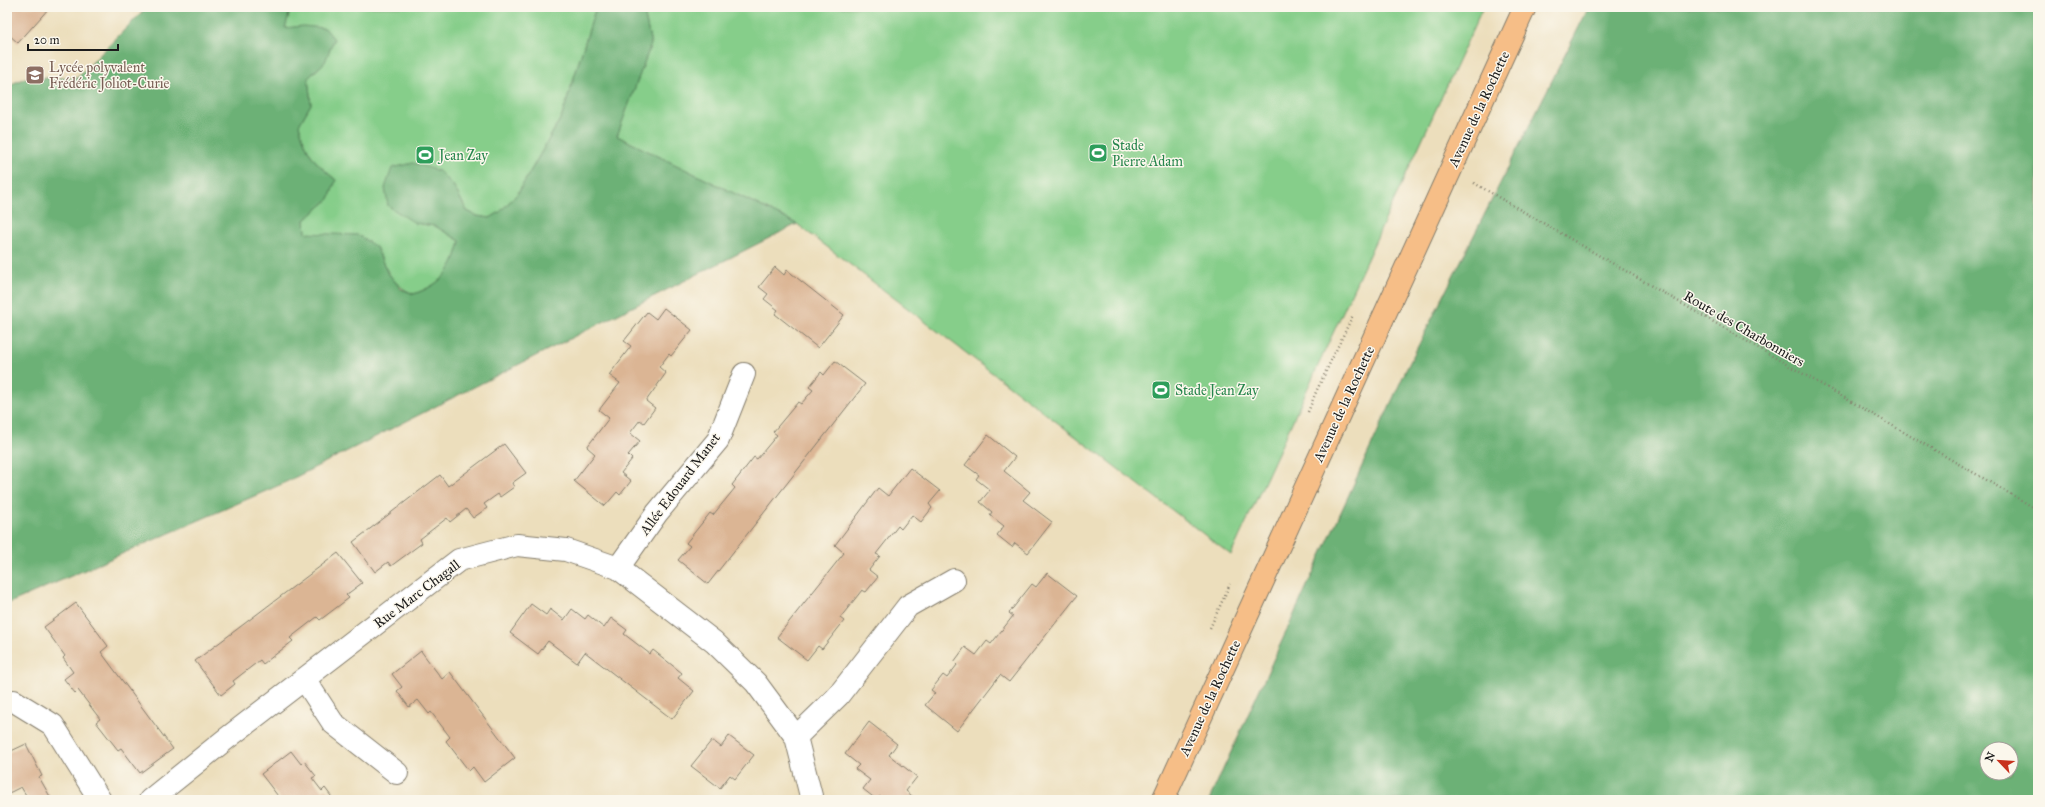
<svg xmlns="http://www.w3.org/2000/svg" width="2045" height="807" viewBox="0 0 2045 807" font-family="'IM FELL Great Primer',serif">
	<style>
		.green { fill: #86ce8a; stroke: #517553 }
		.forest { fill: #6cb176; stroke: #446649; fill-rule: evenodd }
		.building { fill: #dbb594 }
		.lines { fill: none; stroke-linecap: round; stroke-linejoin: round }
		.minor-casing { stroke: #847d6c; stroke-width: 24 }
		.major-casing { stroke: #847d6c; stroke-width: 24 }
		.path { stroke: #847d6c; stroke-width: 2.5; stroke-dasharray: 1 3; stroke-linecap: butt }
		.minor { stroke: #fff; stroke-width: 22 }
		.major { stroke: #f6be87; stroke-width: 22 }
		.labels { text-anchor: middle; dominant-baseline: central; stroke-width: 3; stroke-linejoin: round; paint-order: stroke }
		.education-label { font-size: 14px; fill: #785e54; stroke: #fbf7ec; text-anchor: start }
		.street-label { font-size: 14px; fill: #1c1c1c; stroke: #fbf7ec }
		.leisure-label { font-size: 14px; fill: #27864d; stroke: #fbf7ec; text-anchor: start }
	</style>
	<rect width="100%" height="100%" fill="#fbf7ec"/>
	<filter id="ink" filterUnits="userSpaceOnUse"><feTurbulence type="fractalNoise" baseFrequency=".025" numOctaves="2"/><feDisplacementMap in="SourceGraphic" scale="8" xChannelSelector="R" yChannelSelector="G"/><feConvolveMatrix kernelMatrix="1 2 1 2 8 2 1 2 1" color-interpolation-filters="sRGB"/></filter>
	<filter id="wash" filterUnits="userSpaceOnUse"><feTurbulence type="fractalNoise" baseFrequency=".012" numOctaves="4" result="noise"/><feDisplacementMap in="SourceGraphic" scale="16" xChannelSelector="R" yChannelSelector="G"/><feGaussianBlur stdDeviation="0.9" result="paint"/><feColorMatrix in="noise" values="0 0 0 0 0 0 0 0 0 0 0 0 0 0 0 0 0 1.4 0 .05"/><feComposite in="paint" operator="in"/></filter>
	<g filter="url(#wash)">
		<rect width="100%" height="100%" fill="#ecdebc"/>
		<path class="green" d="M293 7H596L562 116 518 193 500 212 490 218 477 216 467 211 453 185 439 171 415 223 435 226 460 241C454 271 443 283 414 294 391 285 386 269 376 247L328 235 306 234 305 220 329 199 336 180C313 161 307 154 299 125L311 104 308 78 325 62 285 28 290 11Z
			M643 7H1483L1231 555 797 224 617 136 651 44Z"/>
		<path class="forest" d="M147 7H293L290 11 285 28 303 26 325 28 334 39 325 62 308 78 311 104 299 125C307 154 313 161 336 180L329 199 305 220 306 233 358 235 376 247 387 272 401 289 414 294C442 284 454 270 460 241L435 226 415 223 388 206 385 188 392 168 413 163 439 171 453 185 467 211 477 216 490 218 500 212 518 193 562 116 596 7H643L651 44 617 136 797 224 282 484 7 604V86L25 78H77Z
			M1589 7H2038V800H1209L1406 370ZM1987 749H2011V773H1987Z"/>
		<g id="blocks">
			<path class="building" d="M7 7H50L18 43 7 33Z
				M775 267 784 275 787 270 844 315 818 348 775 314 778 310 764 299 768 294 759 287Z
				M664 308 692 330 671 356 669 354 659 367 666 373 646 401 655 408 644 423 640 420 630 433 640 441 628 455 632 459 621 473 631 481 620 495 617 492 605 506 574 481 595 454 587 447 609 418 599 410 620 383 609 375 631 346 624 341 647 312 656 319Z
				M835 361 865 384 708 584 678 560 690 546 686 543 710 513 713 515 735 488 732 485 754 457 757 459 777 435 773 432 798 402 801 404 813 390 809 387 821 372 824 375Z
				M988 435 1015 457 1004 471 1030 492 1023 500 1052 522 1028 553 1015 543 1012 547 997 535 1004 526 990 515 992 512 980 502 990 490 976 479 979 475 965 465Z
				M504 444 526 473 512 483 514 487 500 497 498 494 484 504 487 508 473 518 466 509 450 522 447 518 420 539 422 543 391 566 388 562 375 572 353 542 440 475 448 486Z
				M910 468 940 491 929 504 932 508 921 522 912 515 901 529 898 526 876 554 880 556 869 570 878 577 866 592 862 590 840 618 844 621 822 649 818 646 807 660 777 637 844 553 835 545 878 488 888 496Z
				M338 553 362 583 346 595 349 598 320 620 317 617 290 638 293 641 263 664 260 660 233 681 235 684 221 695 195 661Z
				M1047 573 1077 596 1009 682 1000 675 957 731 925 705 935 693 931 690 943 675 947 678 957 665 954 662 965 647 976 655 987 641 991 644 1013 616 1009 613 1032 584 1036 587Z
				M76 603 108 646 101 652 173 749 140 773 121 748 118 750 96 722 100 719 78 690 75 693 64 679 73 672 63 658 65 656 44 627Z
				M531 604 546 615 550 609 564 620 572 609 585 619 588 615 604 628 611 618 627 630 624 634 650 654 653 650 682 673 678 678 694 691 672 719 585 652 577 663 548 641 538 654 510 633Z
				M421 651 442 679 450 672 515 758 484 782 473 767 469 771 446 741 450 737 431 712 429 714 418 700 409 707 397 691 402 687 392 674Z
				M869 722 897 744 889 755 917 777 906 791 917 800H885L880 796 877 800 863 789 870 780 855 769 859 765 845 754Z
				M729 736 754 755 735 779 730 775 720 788 691 766 712 740 721 747Z
				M26 744 42 776 39 777 52 800H29L21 787 9 793 7 790V753Z
				M291 751 301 764 304 761 316 776 312 778 322 791 325 788 334 800H281L261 774Z"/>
		</g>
	</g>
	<g filter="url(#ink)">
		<use href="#blocks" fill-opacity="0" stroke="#847d6c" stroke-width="1"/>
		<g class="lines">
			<defs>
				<path id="minor" d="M618 568 657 513 718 440 744 374
					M305 680 333 723 397 773
					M14 701 53 725 100 800
					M796 737 838 696 908 606 954 580
					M150 800 226 739 459 560 517 545 566 550 618 568 714 642 756 683 796 737 812 800"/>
				<path id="major" d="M1163 800 1525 7"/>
			</defs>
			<use href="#minor" class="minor-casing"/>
			<use href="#major" class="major-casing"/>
			<path class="path" d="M1474 183 2038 510
				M1308 412 1316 392 1353 315
				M1210 628 1230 584"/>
			<use href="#minor" class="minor"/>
			<use href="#major" class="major"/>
		</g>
	</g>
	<defs>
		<symbol id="school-square" viewBox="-11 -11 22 22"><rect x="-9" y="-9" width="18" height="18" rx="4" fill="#8d6e63" stroke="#fbf7ec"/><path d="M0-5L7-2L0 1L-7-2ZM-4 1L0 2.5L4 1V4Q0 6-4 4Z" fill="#fff"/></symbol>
		<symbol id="stadium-square" viewBox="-11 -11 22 22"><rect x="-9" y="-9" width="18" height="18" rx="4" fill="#2e9e5b" stroke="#fbf7ec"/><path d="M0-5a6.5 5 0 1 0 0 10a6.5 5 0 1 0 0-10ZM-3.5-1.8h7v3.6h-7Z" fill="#fff"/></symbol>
	</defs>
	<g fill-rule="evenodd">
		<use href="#school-square" x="24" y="64" width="22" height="22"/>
		<use href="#stadium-square" x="1087" y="142" width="22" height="22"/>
		<use href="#stadium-square" x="414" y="144" width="22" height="22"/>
		<use href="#stadium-square" x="1150" y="379" width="22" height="22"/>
	</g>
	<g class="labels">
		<g class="education-label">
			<text x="49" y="67">Lycée polyvalent<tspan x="49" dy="16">Frédéric Joliot-Curie</tspan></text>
		</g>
		<g class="street-label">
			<text transform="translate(1479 109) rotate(-65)">Avenue de la Rochette</text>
			<text transform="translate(1744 329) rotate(30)">Route des Charbonniers</text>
			<text transform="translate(1344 404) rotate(-65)">Avenue de la Rochette</text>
			<text transform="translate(680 484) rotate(-53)">Allée Edouard Manet</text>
			<text transform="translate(417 594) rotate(-37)">Rue Marc Chagall</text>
			<text transform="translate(1210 698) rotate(-65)">Avenue de la Rochette</text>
		</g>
		<g class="leisure-label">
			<text x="1112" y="145">Stade<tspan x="1112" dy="16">Pierre Adam</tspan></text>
			<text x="439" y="155">Jean Zay</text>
			<text x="1175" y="390">Stade Jean Zay</text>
		</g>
	</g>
	<rect width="2045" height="807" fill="none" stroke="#fbf7ec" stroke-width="24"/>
	<g transform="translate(1999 761) rotate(295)"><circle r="19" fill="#fbf7ec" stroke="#a29f99"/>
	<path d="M0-3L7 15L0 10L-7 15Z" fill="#c8321e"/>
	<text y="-6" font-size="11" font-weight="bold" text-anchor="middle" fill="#1c1c1c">N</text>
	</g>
	<path d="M28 44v6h90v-6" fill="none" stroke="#1c1c1c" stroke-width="2"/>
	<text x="34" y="44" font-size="12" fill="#1c1c1c" stroke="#fbf7ec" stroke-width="3" paint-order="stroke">20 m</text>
</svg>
